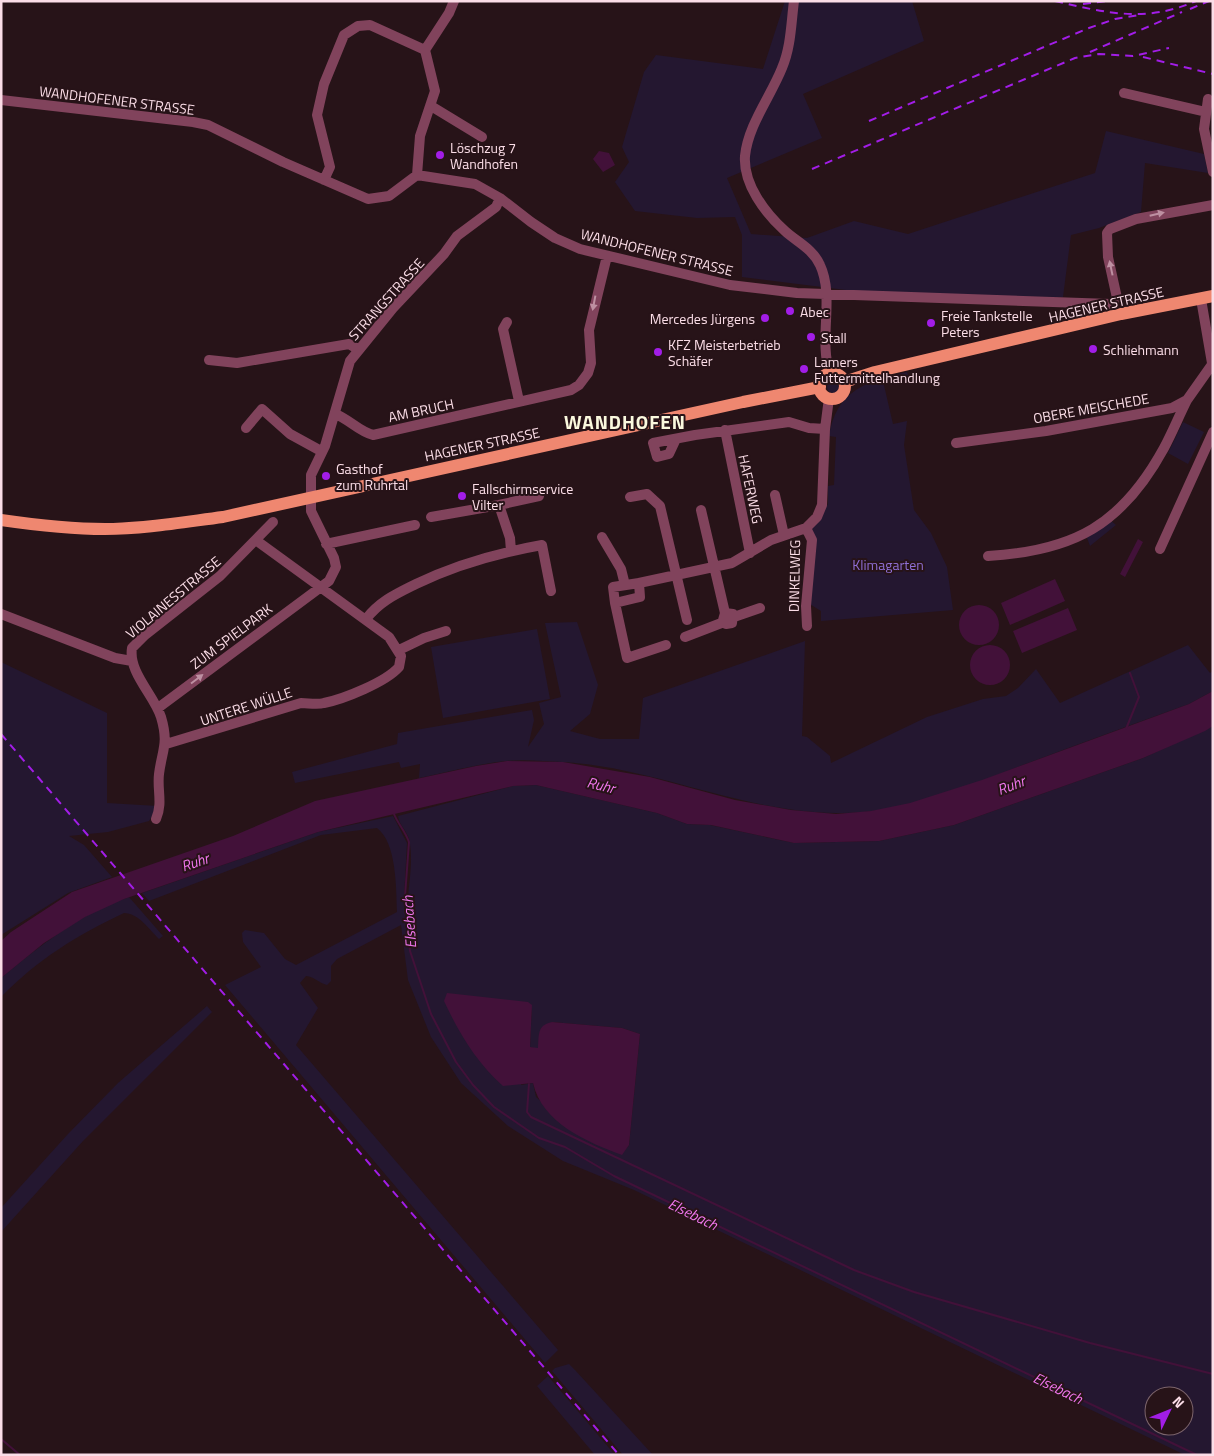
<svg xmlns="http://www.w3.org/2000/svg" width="1214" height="1456" viewBox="0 0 1214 1456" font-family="'Titillium Web',sans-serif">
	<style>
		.green { fill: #241730; fill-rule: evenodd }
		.water { fill: #421139 }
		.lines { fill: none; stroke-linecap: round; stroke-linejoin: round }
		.stream { stroke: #421139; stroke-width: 2 }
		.minor { stroke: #81435c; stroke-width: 10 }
		.major { stroke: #ef8770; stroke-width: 12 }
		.rail { stroke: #a21de7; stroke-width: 2; stroke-dasharray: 8 6; stroke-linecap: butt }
		.oneway { fill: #be90a2 }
		.poi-dot { fill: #a21de7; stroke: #271318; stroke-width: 2 }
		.labels { text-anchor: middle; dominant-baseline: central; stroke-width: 4; stroke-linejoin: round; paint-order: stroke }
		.street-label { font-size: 14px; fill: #fbdde7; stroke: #271318 }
		.poi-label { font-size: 14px; fill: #fbdde7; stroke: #271318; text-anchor: start }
		.park-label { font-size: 14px; fill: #8f6fd5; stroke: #271318 }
		.water-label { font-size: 15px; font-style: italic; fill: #f076ed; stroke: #271318 }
		.district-label { font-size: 19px; font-weight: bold; letter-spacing: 1px; fill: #fbf9de; stroke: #271318 }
	</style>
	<rect width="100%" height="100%" fill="#271318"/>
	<path class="green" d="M785 1H912L924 41 803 94 822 138 727 178 751 234 807 238 854 221 908 234 1095 173 1106 131 1204 154 1208 173 1145 163 1141 212 1099 228 1071 235 1063 297 894 296 742 277V235L735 217 697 218 635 211 615 182 629 162 622 147 644 72 656 55 763 69Z
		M907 372 908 375 883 381 893 424 907 421 904 445 914 510 931 533 947 567 953 610 821 621V611L808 603 811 529 828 504V486L834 485 836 437 829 436C836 391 866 381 907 372Z
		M827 387a6 6 0 1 1 12 0a6 6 0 1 1-12 0Z
		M1183 422 1204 432 1188 464 1168 453Z
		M1109 519 1116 525 1090 546 1086 535Z
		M577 622 598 685 590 714 570 731 600 739H639L643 698 805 641 802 736 807 737 830 756 831 763 927 717 983 699 1006 696 1018 688 1036 669 1060 703 1188 645 1210 673 1213 671V691L1189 704C1139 722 1089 740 1039 759 977 782 903 815 836 813 741 812 655 767 562 762 544 761 523 759 506 761 477 764 448 772 419 778L420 764 401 768 399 762 295 783 292 772 397 744 398 733 532 710 534 720 528 747 544 724 539 703 561 697 545 623Z
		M537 629 550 699 443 718 431 647Z
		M1 662 107 713V803L158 806 149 821 108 832 69 836 84 845 112 877 68 893 1 935Z
		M1213 726V1455H1185L634 1190 563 1161 508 1126 461 1083 431 1037 408 980 401 925 337 959 331 966V981L327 985C319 983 315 977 306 976L300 983 318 1008 296 1045 558 1350 545 1363 225 985 261 967 243 942 242 933 245 930 264 933 285 959 296 965 397 912C396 889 397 843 377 828L321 835 149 901 142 893 318 832 393 816 407 843 404 897 406 923 408 922C405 896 414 870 410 844 409 832 399 826 398 816L513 786 536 785 657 813 687 824 710 825 794 843 879 841 954 825 1143 758ZM532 1005 530 1047 538 1049 552 1022 622 1028 640 1034 629 1145 622 1154 577 1134 536 1097 533 1083 521 1085ZM1154 1396H1184V1426H1154Z
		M129 897 163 936 159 939C149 929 138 913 124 913 77 935 37 960 1 997V978C40 946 80 913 129 897Z
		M207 1006 212 1012 83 1141 1 1232V1208L68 1134 118 1083Z
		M569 1364 575 1370 653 1455H623L552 1371 555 1368Z
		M548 1376 615 1455H595L537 1386Z"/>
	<path class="water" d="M599 151 609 153 615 165 603 172 593 159Z
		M1138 539 1143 542 1125 577 1120 574Z
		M1055 579 1065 601 1010 625 1001 603Z
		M959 625a20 20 0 1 1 40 0a20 20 0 1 1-40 0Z
		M1068 608 1077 630 1022 653 1013 631Z
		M970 665a20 20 0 1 1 40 0a20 20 0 1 1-40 0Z
		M1213 691V726L1205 731 1143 758 954 825 879 841 794 843 711 825 687 824 657 813 536 785 513 786 318 832 124 899 85 917 44 943 1 978V941L11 932 72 892 233 836 315 801 476 766 507 761 563 762 650 777 735 800 791 810 836 814 871 811 910 803 982 780 1189 704Z
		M447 993 528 1002 532 1005 530 1047 538 1048C539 1035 537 1025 552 1022L622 1028 640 1034 629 1145 622 1155C587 1142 542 1123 533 1083L503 1086C476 1062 459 1033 444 1001Z"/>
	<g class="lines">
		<path class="stream" d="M1126 729 1139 697 1130 673
			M394 814C398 824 405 831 409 842L405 896 410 951 431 1014 456 1062 473 1085 494 1107 539 1138 565 1147 614 1176 1197 1455
			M529 1084 527 1112 531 1117 854 1270 914 1292 1090 1343 1213 1374
			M1 1439 20 1455"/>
		<path class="minor" d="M794 1C791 24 791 47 782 68 771 96 748 125 745 156 743 184 765 213 785 231 797 242 813 249 820 265 835 297 818 339 830 374
			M1124 93 1206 112
			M1208 99 1204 129 1213 172
			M1 100 193 122 208 125 283 162 368 199 389 196 417 175 475 184 500 198 531 222 555 238 580 249 730 285 797 293 1111 304 1117 298 1108 257 1107 233 1110 229 1136 219 1213 205
			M431 106 482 137
			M417 175 420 136 435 91 425 50 449 13 454 1
			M324 180 330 167 317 115 324 84 344 35 358 26 370 25 425 50
			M1201 299 1213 369
			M507 322 503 329 519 401
			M209 360 237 363 349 344 359 350
			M335 414C349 419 358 431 373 435L571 390 579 385 588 373 591 363 589 330 607 256
			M246 428 262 409 290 434 321 451
			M725 430 750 553
			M676 439 669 454 657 457 653 443 695 435 789 422 809 428 825 429
			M956 443 1046 431 1172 408 1187 400 1211 366
			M775 495 784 535
			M630 497 647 494 660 506 687 620
			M701 510 725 613 723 620 726 624 732 623 733 614 725 613
			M431 517 499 505
			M806 528 812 540 806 606 807 626
			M602 537 621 569 625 585
			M326 544 415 525
			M1160 549 1213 432
			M511 551 510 538 499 505 539 496
			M988 556C1074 551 1122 525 1164 448 1172 433 1179 416 1187 400
			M639 583 613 587 615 603 640 597 639 583 732 563 771 540 806 528 817 517 822 505 825 429 829 398
			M615 603 627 658 666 645
			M1 614 115 658 132 661
			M734 617 760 608
			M366 619C380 601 396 594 416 584 457 564 497 553 542 545L551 591
			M685 637 724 622
			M399 650 424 638 446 631
			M158 708 329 581 336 567 334 558 311 511V475L325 446 350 361 393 308 444 254 457 236 496 207 500 198
			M166 744 301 703C308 703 317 705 324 703 344 699 386 682 399 667L401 656 389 637 257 541
			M156 819C163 803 157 790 159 774 162 750 169 744 161 717 154 695 128 672 132 648L145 635 220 576 273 522"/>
		<path class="major" d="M819 386a13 13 0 1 1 26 0a13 13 0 1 1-26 0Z
			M844 382 875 372 1121 314 1213 296
			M1 520C36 525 70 529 105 529 144 529 184 522 223 517L743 402 820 387"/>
		<path class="rail" d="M1055 1C1106 13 1146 23 1196 1
			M1083 4 1108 1
			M1190 9 1209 1
			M1090 52 1182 12
			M1143 57 1213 74
			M869 121 1089 28 1115 19 1139 15
			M812 169 1075 58 1099 54 1133 56 1169 48
			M1 734 619 1455"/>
	</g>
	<defs><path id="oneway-solid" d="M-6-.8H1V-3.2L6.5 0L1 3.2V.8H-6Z" transform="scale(1.25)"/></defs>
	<g class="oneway">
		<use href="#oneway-solid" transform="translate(1157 214) rotate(-13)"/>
		<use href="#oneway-solid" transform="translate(1111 268) rotate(-102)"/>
		<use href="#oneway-solid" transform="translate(594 303) rotate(101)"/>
		<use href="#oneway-solid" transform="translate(197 679) rotate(-37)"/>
	</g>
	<g class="poi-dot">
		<circle cx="440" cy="155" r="5"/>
		<circle cx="790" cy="311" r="5"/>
		<circle cx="765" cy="318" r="5"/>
		<circle cx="931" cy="323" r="5"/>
		<circle cx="811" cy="337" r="5"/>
		<circle cx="1093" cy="349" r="5"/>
		<circle cx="658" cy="352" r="5"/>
		<circle cx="804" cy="369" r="5"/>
		<circle cx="326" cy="476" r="5"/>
		<circle cx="462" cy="496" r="5"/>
	</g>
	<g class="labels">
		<g class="street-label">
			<text transform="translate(117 100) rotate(7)">WANDHOFENER STRASSE</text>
			<text transform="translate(657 252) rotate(14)">WANDHOFENER STRASSE</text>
			<text transform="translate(386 299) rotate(-48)">STRANGSTRASSE</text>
			<text transform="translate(1106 304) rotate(-13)">HAGENER STRASSE</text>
			<text transform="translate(1091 408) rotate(-10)">OBERE MEISCHEDE</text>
			<text transform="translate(421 410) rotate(-12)">AM BRUCH</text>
			<text transform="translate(482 444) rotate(-12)">HAGENER STRASSE</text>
			<text transform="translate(751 489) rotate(78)">HAFERWEG</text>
			<text transform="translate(794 576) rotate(-89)">DINKELWEG</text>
			<text transform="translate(173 597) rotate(-40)">VIOLAINESSTRASSE</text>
			<text transform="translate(231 636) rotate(-37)">ZUM SPIELPARK</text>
			<text transform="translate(246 706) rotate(-18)">UNTERE WÜLLE</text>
		</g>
		<g class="poi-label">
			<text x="450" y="147">Löschzug 7<tspan x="450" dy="16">Wandhofen</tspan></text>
			<text x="800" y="311">Abec</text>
			<text x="941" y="315">Freie Tankstelle<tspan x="941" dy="16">Peters</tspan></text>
			<text x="755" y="318" text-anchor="end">Mercedes Jürgens</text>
			<text x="821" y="337">Stall</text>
			<text x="668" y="344">KFZ Meisterbetrieb<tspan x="668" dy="16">Schäfer</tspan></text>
			<text x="1103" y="349">Schliehmann</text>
			<text x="814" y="361">Lamers<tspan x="814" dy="16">Futtermittelhandlung</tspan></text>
			<text x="336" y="468">Gasthof<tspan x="336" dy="16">zum Ruhrtal</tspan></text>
			<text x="472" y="488">Fallschirmservice<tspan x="472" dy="16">Vilter</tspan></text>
		</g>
		<g class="park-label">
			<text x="888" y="564">Klimagarten</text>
		</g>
		<g class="water-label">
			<text transform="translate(601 785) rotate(14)">Ruhr</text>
			<text transform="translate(1011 785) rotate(-21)">Ruhr</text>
			<text transform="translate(195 862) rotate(-19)">Ruhr</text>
			<text transform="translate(409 922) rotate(-94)">Elsebach</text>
			<text transform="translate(693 1214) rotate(26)">Elsebach</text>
			<text transform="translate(1058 1388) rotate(26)">Elsebach</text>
		</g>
		<g class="district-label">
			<text x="625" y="421">WANDHOFEN</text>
		</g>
	</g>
	<rect width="1214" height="1456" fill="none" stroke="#fbdde7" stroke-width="5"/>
	<g transform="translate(1169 1411) rotate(47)"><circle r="24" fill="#271318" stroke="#7c646b"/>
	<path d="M0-4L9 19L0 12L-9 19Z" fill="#a21de7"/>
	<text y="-8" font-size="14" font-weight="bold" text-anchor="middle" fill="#fbdde7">N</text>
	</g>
</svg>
